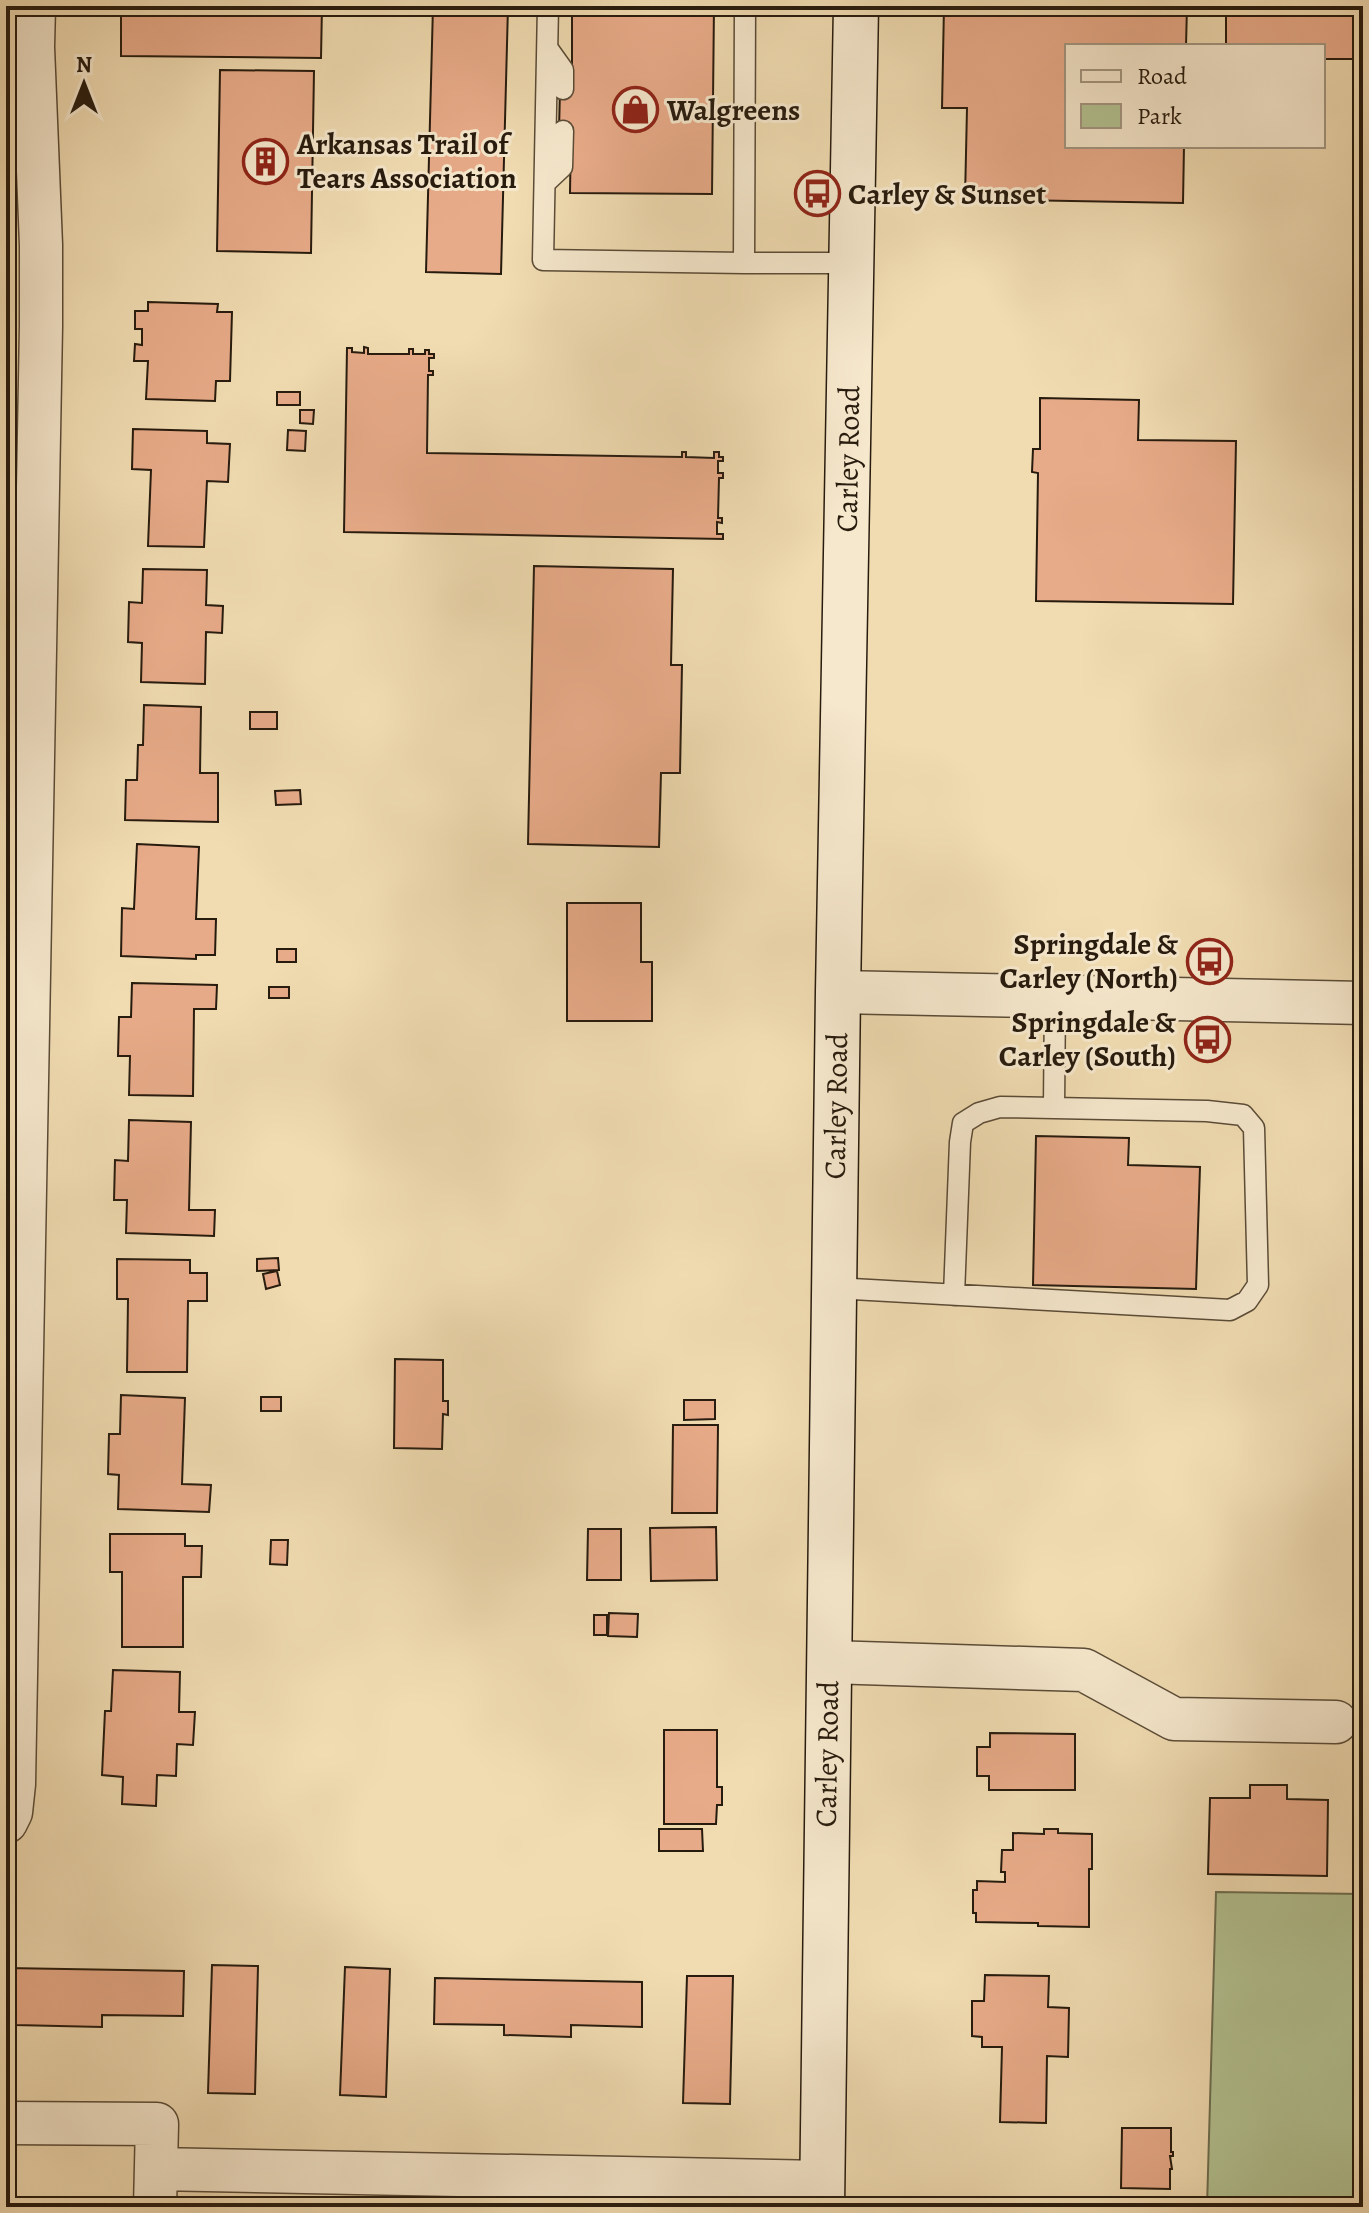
<svg xmlns="http://www.w3.org/2000/svg" width="1369" height="2213" viewBox="0 0 1369 2213" font-family="Alegreya,serif">
	<style>
		.green { fill: #b3c292; stroke: #6d6e50; stroke-width: 2 }
		.building { fill: #e8ab89; stroke: #271b0e; stroke-width: 2 }
		.lines { fill: none; stroke-linecap: round; stroke-linejoin: round }
		.lane-casing { stroke: #5a4b37; stroke-width: 23 }
		.street-casing { stroke: #5a4b37; stroke-width: 45 }
		.secondary-casing { stroke: #271b0e; stroke-width: 47 }
		.lane { stroke: #f6e8cd; stroke-width: 20 }
		.street { stroke: #f6e8cd; stroke-width: 42 }
		.secondary { stroke: #f6e8cd; stroke-width: 44 }
		.labels { text-anchor: middle; dominant-baseline: central; stroke-width: 6; stroke-linejoin: round; paint-order: stroke }
		.poi-label { font-size: 30px; font-weight: bold; fill: #271b0e; stroke: #f6e8cd; text-anchor: start }
		.street-label { font-size: 30px; fill: #271b0e; stroke: #f6e8cd }
	</style>
	<rect width="100%" height="100%" fill="#f1dcb2"/>
	<filter id="stains"><feTurbulence type="fractalNoise" baseFrequency=".0025" numOctaves="4"/><feColorMatrix values="0 0 0 0 .2 0 0 0 0 .09 0 0 0 0 .02 0 0 0 .5 -.17"/></filter>
	<radialGradient id="worn" r=".72"><stop offset=".6" stop-color="#630" stop-opacity="0"/><stop offset="1" stop-color="#630" stop-opacity=".3"/></radialGradient>
	<path class="green" d="M1216 1892 1363 1894V2207H1207Z"/>
	<path class="building" d="M121 6H322L321 58 121 56Z
		M433 6H508L501 274 426 272Z
		M572 6H714L712 194 570 193 571 131H559L560 89H572Z
		M944 6H1187L1186 46H1067V146H1184L1183 203 965 199 967 108H942Z
		M1226 6H1363V59H1323V46H1226Z
		M220 70 314 71 311 253 217 251Z
		M148 302 218 304 217 312H232L230 381H216L215 401 146 399 148 361H134L135 344 142 345V329H135V311H148Z
		M364 347 368 348V354H409V349H413V354H425V350H429V354H434V358H429V371H433V375H428L427 453 682 457V452H686V457L714 458V452H719V457H723V461H718V473H723V478H719L718 518H722V523L717 522V534H723V539L344 532 347 348H352V352L364 353Z
		M277 392H300V405H277Z
		M1040 398 1139 400 1138 440 1236 441 1233 604 1036 601 1038 473 1032 472 1033 449H1040Z
		M300 410H314L313 424 300 423Z
		M133 429 207 431V443L230 444 228 482 207 481 204 547 148 546 151 470 132 469Z
		M288 430 306 431 305 451 287 450Z
		M534 566 673 569 671 665H682L680 773H661L659 847 528 844Z
		M143 569 207 570 206 605 223 606 222 633 206 632 205 684 141 682 142 643 128 642 129 602 142 603Z
		M144 705 201 707 200 773H218V822L125 820 126 780H137L138 745H143Z
		M250 712H277V729H250Z
		M300 790 301 804 276 805 275 791Z
		M137 844 199 847 196 919H216L215 955H196V959L121 956 122 908 134 909Z
		M567 903H641V962H652V1021H567Z
		M277 949H296V962H277Z
		M132 983 217 985 216 1009H194L193 1096 129 1095 130 1056H118L119 1017H131Z
		M269 987H289V998H269Z
		M129 1120 191 1122 189 1210H215L214 1236 126 1233 127 1200H114L115 1160 128 1161Z
		M1036 1136 1129 1138 1128 1165 1200 1167 1196 1289 1033 1285Z
		M278 1258 279 1270 257 1271V1259Z
		M117 1259 190 1260V1273H207V1301H188L187 1372H127L128 1299H117Z
		M277 1271 280 1285 266 1289 263 1274Z
		M395 1359 443 1360V1401H448V1415L443 1414 442 1449 394 1448Z
		M121 1395 185 1398 182 1484 211 1485 209 1512 118 1509 119 1475 108 1474 109 1434H120Z
		M261 1397H281V1411H261Z
		M684 1400H715V1419L684 1420Z
		M673 1425H718L717 1513H672Z
		M716 1527 717 1580 651 1581 650 1528Z
		M588 1529H621V1580H587Z
		M110 1534H185V1546H202L201 1577H183V1647H122V1572H110Z
		M271 1540H288L287 1565 270 1564Z
		M609 1613 638 1614 637 1637 608 1636Z
		M594 1615H607V1635H594Z
		M113 1670 180 1672 179 1712H195L193 1745 177 1744 176 1776 157 1775 156 1806 122 1804 123 1777 102 1775 105 1711H111Z
		M664 1730H717V1787H722V1805H717L716 1824H664Z
		M990 1733 1075 1734V1790H989V1776H977V1747H990Z
		M1250 1785H1287V1799L1328 1800 1327 1876 1208 1874 1210 1798H1250Z
		M659 1829H702L703 1851H659Z
		M1044 1829H1058V1833L1092 1834V1869H1089V1927L1038 1926V1923L976 1922V1913H973V1890H977V1881L1005 1882V1872H1001L1002 1850H1013V1833L1044 1834Z
		M212 1965 258 1966 255 2094 208 2093Z
		M345 1967 390 1969 386 2097 340 2095Z
		M6 1968 184 1971 183 2016 102 2015V2027L15 2025 16 2014H6Z
		M985 1975 1049 1976 1048 2007 1069 2008 1068 2057 1047 2056 1046 2123 1000 2122 1002 2047H982V2037L972 2036V2001H984Z
		M687 1976H733L730 2104 683 2103Z
		M435 1978 642 1982V2027L571 2025V2037L504 2035V2025L434 2024Z
		M1122 2128H1171V2152H1173V2156H1170L1172 2169H1170V2189L1121 2188Z"/>
	<g class="lines">
		<defs>
			<path id="lane" d="M548 6 543 260 744 263H852
				M548 49 563 70V89
				M545 183 562 167 563 131
				M744 263 745 6
				M1054 1108 1055 996
				M834 1288 1230 1310 1247 1301 1258 1285 1254 1128 1243 1115 1207 1111 1000 1107 979 1113 963 1123 960 1142 954 1295"/>
			<path id="street" d="M838 992 1363 1003
				M829 1662 1084 1670 1174 1719 1336 1722
				M6 1822 11 1812 14 1784 41 326V245L33 47 34 6
				M6 2123 157 2124 155 2207
				M156 2169 822 2182"/>
			<path id="secondary" d="M822 2207 838 992 856 6"/>
		</defs>
		<use href="#lane" class="lane-casing"/>
		<use href="#street" class="street-casing"/>
		<use href="#secondary" class="secondary-casing"/>
		<use href="#lane" class="lane"/>
		<use href="#street" class="street"/>
		<use href="#secondary" class="secondary"/>
	</g>
	<defs>
		<symbol id="shop-ring" viewBox="-11 -11 22 22"><circle r="9.5" fill="#f6e8cd" stroke="#8f2418" stroke-width="1.5"/><path d="M-5-2.5h2.3a2.7 3.5 0 0 1 5.4 0H5L5.5 6h-11ZM-1.5-2.5h3a1.5 2.3 0 0 0-3 0Z" fill="#8f2418"/></symbol>
		<symbol id="building-ring" viewBox="-11 -11 22 22"><circle r="9.5" fill="#f6e8cd" stroke="#8f2418" stroke-width="1.5"/><path d="M-4-6H4V6H1V3H-1V6H-4ZM-2.5-4.3h1.7v1.8h-1.7ZM.8-4.3h1.7v1.8H.8ZM-2.5-1h1.7V.8h-1.7ZM.8-1h1.7V.8H.8Z" fill="#8f2418"/></symbol>
		<symbol id="bus-ring" viewBox="-11 -11 22 22"><circle r="9.5" fill="#f6e8cd" stroke="#8f2418" stroke-width="1.5"/><path d="M-5-6H5V4H4V6H2V4H-2V6H-4V4H-5ZM-3.5-4V0h7V-4ZM-3.5 1.2v1.5H-2V1.2ZM2 1.2v1.5H3.5V1.2Z" fill="#8f2418"/></symbol>
	</defs>
	<g fill-rule="evenodd">
		<use href="#shop-ring" x="610" y="84" width="51" height="51"/>
		<use href="#building-ring" x="240" y="136" width="51" height="51"/>
		<use href="#bus-ring" x="792" y="168" width="51" height="51"/>
		<use href="#bus-ring" x="1184" y="936" width="51" height="51"/>
		<use href="#bus-ring" x="1182" y="1014" width="51" height="51"/>
	</g>
	<g class="labels">
		<g class="poi-label">
			<text x="667" y="110">Walgreens</text>
			<text x="297" y="144">Arkansas Trail of<tspan x="297" dy="34">Tears Association</tspan></text>
			<text x="848" y="194">Carley &amp; Sunset</text>
			<text x="1178" y="944" text-anchor="end">Springdale &amp;<tspan x="1178" dy="34">Carley (North)</tspan></text>
			<text x="1176" y="1022" text-anchor="end">Springdale &amp;<tspan x="1176" dy="34">Carley (South)</tspan></text>
		</g>
		<g class="street-label">
			<text transform="translate(848 459) rotate(-89)">Carley Road</text>
			<text transform="translate(836 1106) rotate(-89)">Carley Road</text>
			<text transform="translate(827 1754) rotate(-89)">Carley Road</text>
		</g>
	</g>
	<rect width="1369" height="2213" fill="none" stroke="#f1dcb2" stroke-width="32"/>
	<rect x="8" y="8" width="1353" height="2197" fill="none" stroke="#271b0e" stroke-width="4"/>
	<rect x="16" y="16" width="1337" height="2181" fill="none" stroke="#271b0e" stroke-width="2"/>
	<rect x="1065" y="44" width="260" height="104" fill="#f6e8cd" stroke="#a39681" stroke-width="2"/>
	<rect x="1081" y="70" width="40" height="12" fill="#f6e8cd" stroke="#a39681" stroke-width="2"/>
	<text x="1137" y="84" font-size="24" fill="#271b0e">Road</text>
	<rect x="1081" y="104" width="40" height="24" fill="#b3c292" stroke="#a39681" stroke-width="2"/>
	<text x="1137" y="124" font-size="24" fill="#271b0e">Park</text>
	<g transform="translate(84 84)" stroke="#f6e8cd" stroke-width="6" paint-order="stroke">
	<path d="M0-6L14 30L0 20L-14 30Z" fill="#271b0e"/>
	<text y="-12" font-size="22" font-weight="bold" text-anchor="middle" fill="#271b0e">N</text>
	</g>
	<rect width="100%" height="100%" filter="url(#stains)"/>
	<rect width="100%" height="100%" fill="url(#worn)"/>
</svg>
